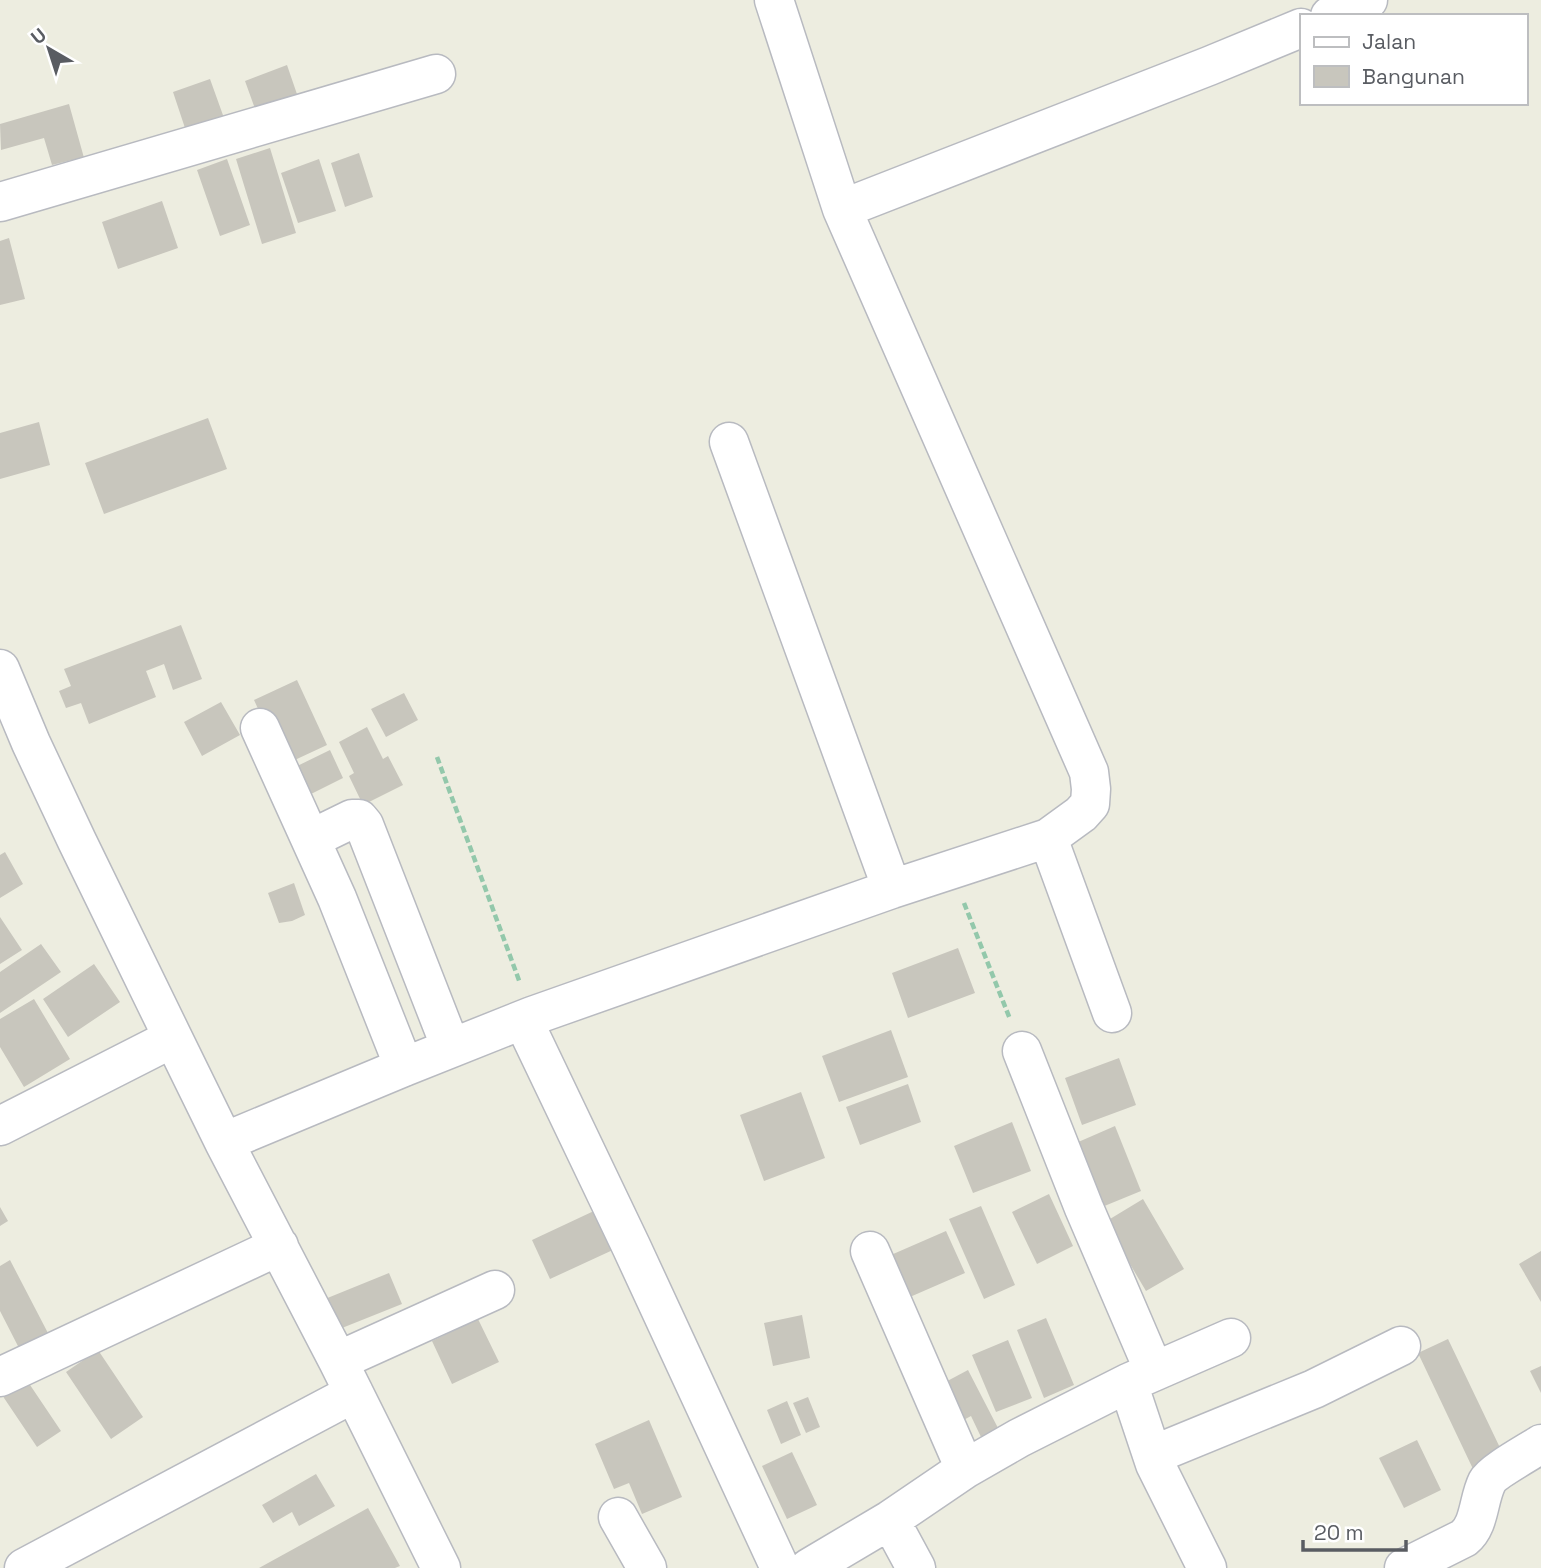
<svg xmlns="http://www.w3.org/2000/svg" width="1541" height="1568" viewBox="0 0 1541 1568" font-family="'Space Grotesk',sans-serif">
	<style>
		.building { fill: #c8c6bd }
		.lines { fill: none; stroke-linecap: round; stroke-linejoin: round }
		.minor-casing { stroke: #b8bac0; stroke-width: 41 }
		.path { stroke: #93c8ab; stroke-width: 4.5; stroke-dasharray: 7 3.5; stroke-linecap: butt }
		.minor { stroke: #fff; stroke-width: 38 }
	</style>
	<rect width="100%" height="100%" fill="#edede0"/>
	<path class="building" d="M287 65 299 100 258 117 245 81Z
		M210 79 224 118 186 131 173 92Z
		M69 104 86 165 74 169 72 160 52 165 44 138 1 150 0 124Z
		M270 148 296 233 262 244 236 159Z
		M359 153 373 197 345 207 331 163Z
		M227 159 250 225 220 236 197 170Z
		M319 159 336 211 298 223 281 173Z
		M162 201 178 248 118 269 102 222Z
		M9 238 25 299 0 305V241Z
		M208 418 227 469 104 514 85 463Z
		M39 422 50 465 0 479V433Z
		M181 625 202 679 173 690 164 664 146 671 156 697 89 724 81 703 66 708 59 691 71 686 64 669Z
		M297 680 327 745 284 765 254 700Z
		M404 693 418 720 386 737 371 709Z
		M221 702 240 735 202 756 184 722Z
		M367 727 383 759 388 756 403 785 363 805 349 776 354 773 339 742Z
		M330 750 343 778 301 799 287 771Z
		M5 852 23 884 0 898V855Z
		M294 883 305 915 292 921 279 923 268 893Z
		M0 917 22 950 0 964Z
		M41 944 61 972 0 1013V972Z
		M958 948 975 993 908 1018 892 973Z
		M94 964 120 1002 68 1037 43 999Z
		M34 999 70 1059 24 1087 0 1047V1019Z
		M891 1030 908 1077 839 1102 822 1056Z
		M1119 1058 1136 1105 1082 1125 1065 1078Z
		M908 1084 921 1122 860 1145 846 1107Z
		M801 1092 825 1158 764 1181 740 1115Z
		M1012 1122 1031 1171 973 1193 954 1146Z
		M1115 1126 1141 1191 1102 1207 1076 1143Z
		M1049 1194 1073 1246 1037 1264 1012 1212Z
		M1143 1199 1184 1269 1146 1291 1105 1222Z
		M981 1206 1015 1285 984 1299 949 1219Z
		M0 1207 8 1221 0 1226Z
		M596 1210 615 1249 550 1279 532 1240Z
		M946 1231 965 1273 903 1300 884 1258Z
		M1541 1251V1302L1519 1264Z
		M10 1260 49 1335 20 1350 0 1311V1266Z
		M389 1273 402 1304 337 1330 325 1299Z
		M802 1315 810 1358 773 1366 764 1323Z
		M1046 1318 1074 1385 1044 1398 1017 1330Z
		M478 1319 499 1362 452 1384 432 1341Z
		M1448 1339 1503 1454 1473 1469 1418 1353Z
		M1008 1340 1032 1398 996 1412 972 1355Z
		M98 1350 143 1417 111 1439 66 1372Z
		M1541 1366V1393L1530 1371Z
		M968 1370 998 1428 981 1437 971 1416 958 1423 938 1386Z
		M24 1376 61 1431 37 1447 0 1392Z
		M808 1397 820 1427 806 1433 793 1403Z
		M787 1401 801 1435 781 1444 767 1410Z
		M649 1420 682 1497 642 1514 629 1483 614 1489 595 1444Z
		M1417 1440 1441 1490 1404 1508 1379 1458Z
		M792 1452 817 1505 787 1519 762 1466Z
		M316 1474 335 1506 299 1526 292 1512 273 1523 262 1505Z
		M368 1508 400 1566 395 1568H259Z"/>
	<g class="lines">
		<defs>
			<path id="minor" d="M774 0 842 209 1209 66 1301 28
				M1330 16 1368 0
				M0 202 436 74
				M729 442 892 889
				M0 669 31 743 77 841 173 1038 224 1142 338 1361 441 1568
				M260 728 337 898 404 1067
				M1048 838 1112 1013
				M311 839 352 819H359L364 825 451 1048
				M523 1020 631 1246 780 1568
				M1022 1051 1084 1208 1154 1371
				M0 1126 173 1038
				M224 1142 404 1067 532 1016 892 889 1048 838 1081 814 1090 804 1091 789 1089 772 842 209
				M870 1251 965 1469
				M338 1361 495 1290
				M0 1377 279 1246
				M1128 1383 1155 1464 1207 1568
				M1153 1455 1314 1389 1401 1346
				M618 1517 647 1568
				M890 1520 916 1568
				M24 1568 354 1393
				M809 1568 890 1520 965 1469 1019 1438 1128 1383 1231 1338
				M1404 1568 1464 1538C1480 1525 1478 1500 1487 1482 1492 1472 1529 1452 1541 1444"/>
		</defs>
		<use href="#minor" class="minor-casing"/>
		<path class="path" d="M437 757 520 983
			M964 903 1010 1019"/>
		<use href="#minor" class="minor"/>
	</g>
	<rect x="1300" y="14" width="228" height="91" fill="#ffffff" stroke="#bdbec0" stroke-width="2"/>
	<rect x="1314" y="37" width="35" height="10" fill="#ffffff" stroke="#bdbec0" stroke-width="2"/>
	<text x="1362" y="49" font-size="21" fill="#595c62">Jalan</text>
	<rect x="1314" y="66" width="35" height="21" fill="#c8c6bd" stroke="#bdbec0" stroke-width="2"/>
	<text x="1362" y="84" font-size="21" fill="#595c62">Bangunan</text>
	<g transform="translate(49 49) rotate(321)" stroke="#ffffff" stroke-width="5" paint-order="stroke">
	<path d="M0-5L12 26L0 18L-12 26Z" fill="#595c62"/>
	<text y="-10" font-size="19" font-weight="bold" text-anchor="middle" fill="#595c62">U</text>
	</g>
	<path d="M1303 1540v10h103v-10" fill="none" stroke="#595c62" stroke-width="3.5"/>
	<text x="1314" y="1540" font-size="21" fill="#595c62" stroke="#ffffff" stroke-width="5" paint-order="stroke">20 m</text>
</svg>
